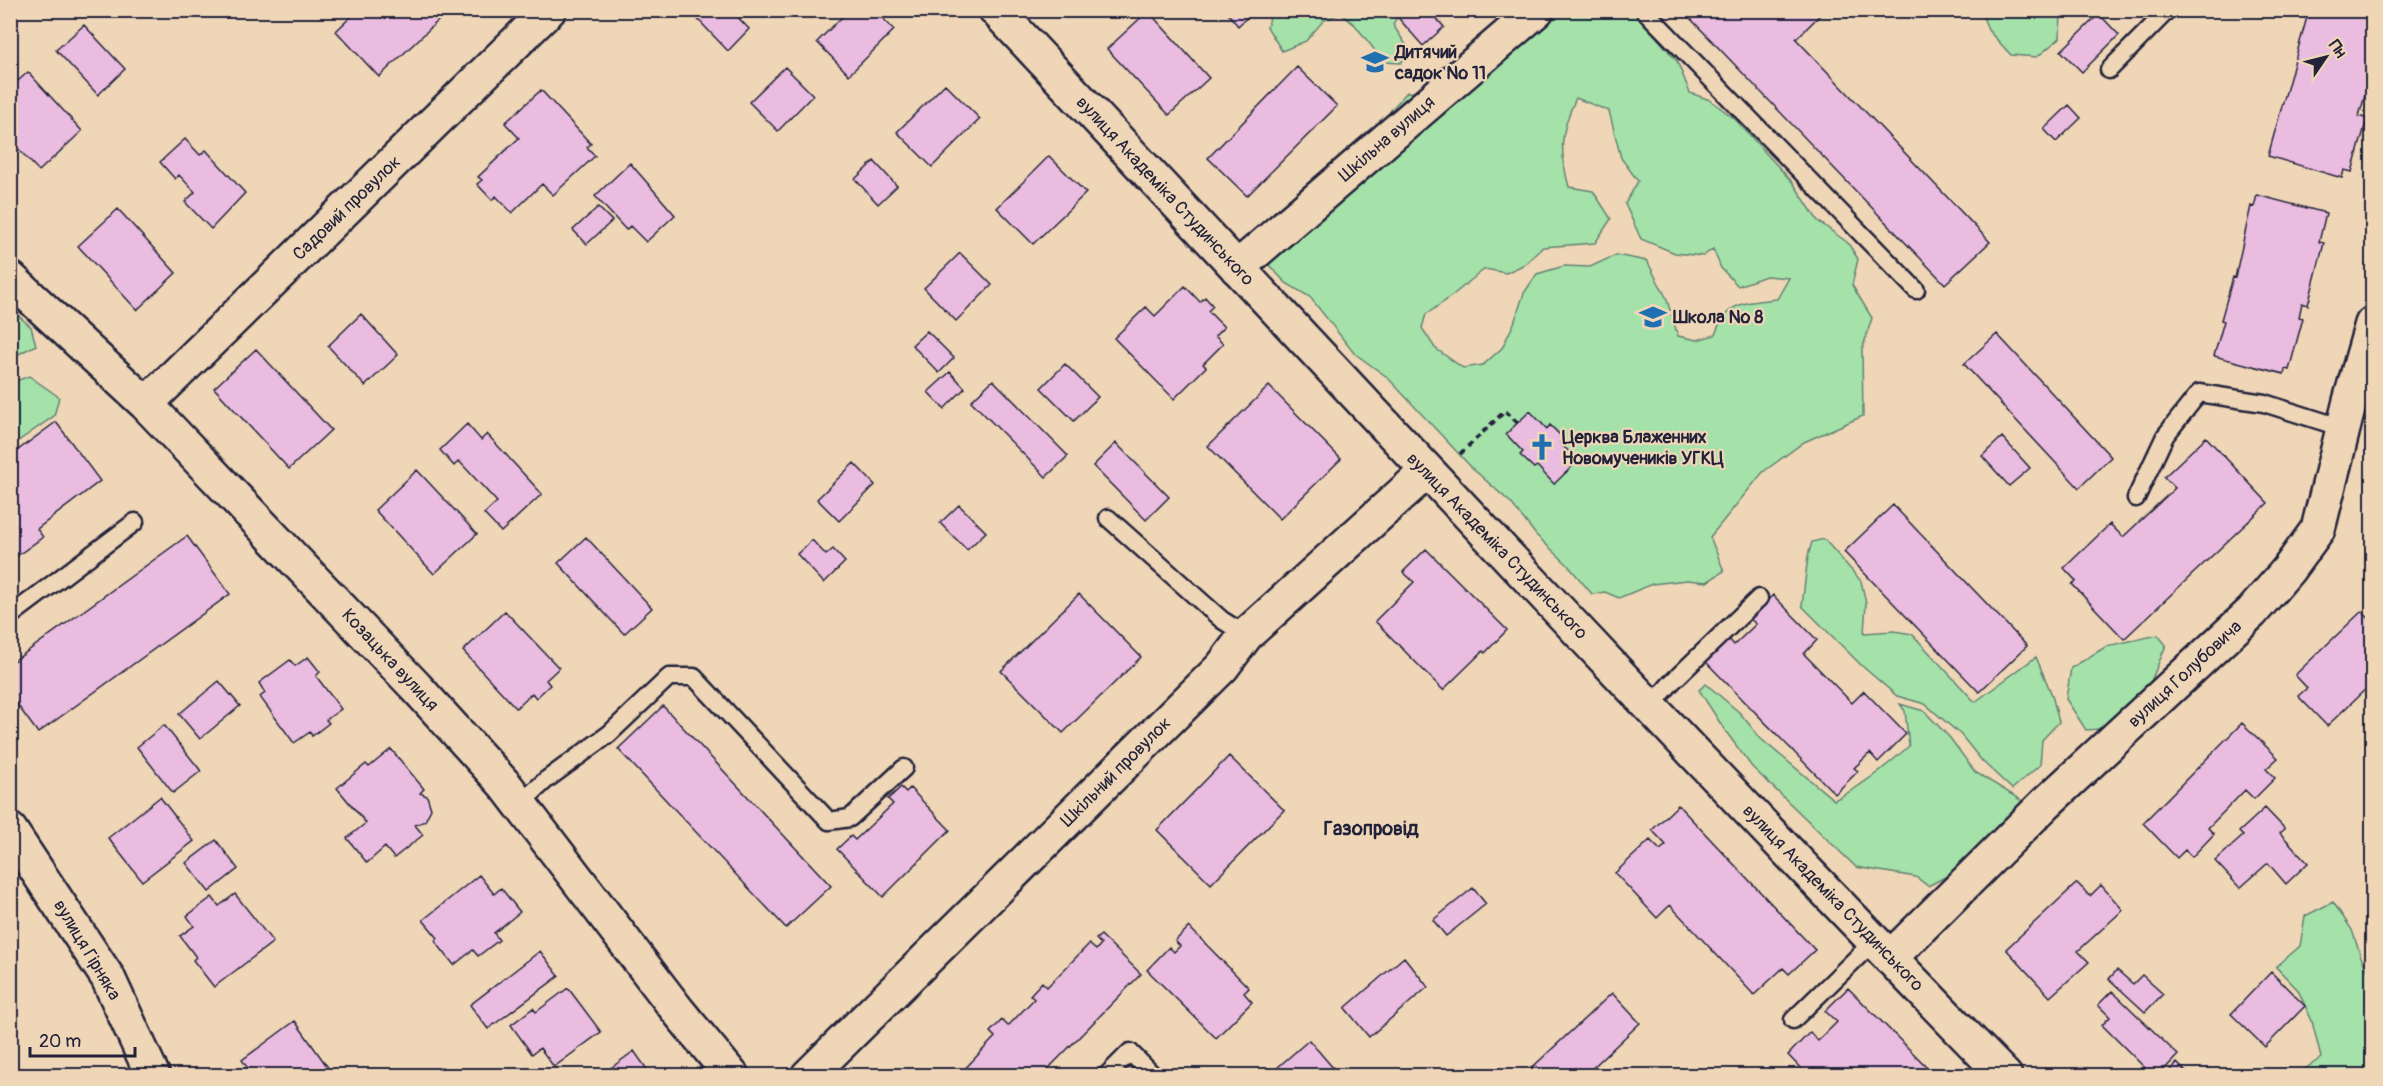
<svg xmlns="http://www.w3.org/2000/svg" width="2383" height="1086" viewBox="0 0 2383 1086" font-family="Pangolin,sans-serif">
	<style>
		.green { fill: #a4e2aa; stroke: #638272; stroke-width: 1.5; fill-rule: evenodd }
		.building { fill: #eabce0; stroke: #22223b; stroke-width: 1.5 }
		.lines { fill: none; stroke-linecap: round; stroke-linejoin: round }
		.service-casing { stroke: #22223b; stroke-width: 21 }
		.minor-casing { stroke: #22223b; stroke-width: 38 }
		.path { stroke: #22223b; stroke-width: 4; stroke-dasharray: 6 4.5; stroke-linecap: butt }
		.service { stroke: #efd6b7; stroke-width: 16 }
		.minor { stroke: #efd6b7; stroke-width: 33 }
		.labels { text-anchor: middle; dominant-baseline: central; stroke-width: 4.5; stroke-linejoin: round; paint-order: stroke }
		.poi-label { font-size: 18px; font-weight: bold; fill: #22223b; stroke: #efd6b7; text-anchor: start }
		.street-label { font-size: 18px; fill: #22223b; stroke: #efd6b7 }
		.neighbourhood-label { font-size: 20px; font-weight: bold; fill: #22223b; stroke: #efd6b7 }
	</style>
	<rect width="100%" height="100%" fill="#efd6b7"/>
	<filter id="ink" filterUnits="userSpaceOnUse"><feTurbulence type="fractalNoise" baseFrequency=".0167" numOctaves="2"/><feDisplacementMap in="SourceGraphic" scale="12" xChannelSelector="R" yChannelSelector="G"/><feConvolveMatrix kernelMatrix="1 2 1 2 8 2 1 2 1" color-interpolation-filters="sRGB"/></filter>
	<g filter="url(#ink)">
		<path class="green" d="M1272 11H1409L1399 12 1393 25 1410 51 1401 63 1384 62 1355 25 1340 13 1323 21 1306 41 1282 51 1267 27Z
			M1517 11H1634L1677 61 1690 93 1710 100 1735 119 1794 184 1818 221 1848 243 1858 259 1852 285 1872 318 1862 350 1863 416 1804 442 1763 472 1710 537 1724 571 1707 582 1687 580 1652 584 1619 598 1605 592 1592 594 1566 563 1536 535 1511 503 1472 468 1387 377 1354 353 1310 297 1286 283 1268 264 1273 245 1376 139 1391 110 1407 92 1426 93ZM1576 98 1609 111 1621 158 1638 181 1625 204 1641 239 1675 253 1703 256 1713 249 1721 268 1738 286 1766 276 1789 278 1777 299C1745 303 1727 300 1715 335L1697 340 1678 336 1666 297 1647 261 1616 255 1590 267 1564 266 1537 274 1524 293 1514 323 1502 348 1483 365 1463 368 1435 348 1422 328 1426 314C1448 301 1465 284 1485 269L1506 273 1525 264 1543 247 1595 243 1611 219 1593 191 1569 187C1559 151 1560 131 1576 98Z
			M1981 11H2061L2060 38 2037 57 2011 55 1988 30Z
			M11 309 31 327 36 345 11 358Z
			M29 376 59 397 54 416 11 446V383Z
			M1824 539 1861 581 1866 603 1864 633 1894 631 1912 634 1975 702 2036 657 2052 695 2059 722 2042 740 2040 765 2012 789 1982 761 1961 735 1925 704 1897 696 1862 666 1802 606 1808 556 1812 542Z
			M2158 635 2166 645 2149 686 2124 727 2086 730 2066 699 2071 668 2107 646Z
			M1706 684 1740 713 1761 739 1834 800C1861 787 1887 766 1909 746L1905 711 1900 704 1924 711 1950 738 1975 772 2024 802 1964 867 1928 886 1916 877 1856 867 1752 767 1724 729 1699 690Z
			M2333 902 2352 930 2361 957 2372 979V1075H2296L2321 1058 2312 1021 2298 990 2276 967 2300 946 2305 916Z"/>
		<path class="building" d="M358 10H432L440 19 379 77 336 31Z
			M689 10H731L749 29 728 51Z
			M849 10H875L894 30 849 75 817 42Z
			M1225 10H1255L1238 26Z
			M1395 10H1429L1444 27 1423 46 1393 12Z
			M1695 10H1825L1796 39 1990 242 1945 284 1689 17Z
			M2309 10H2372V94L2366 92 2359 116 2367 119 2352 172 2344 170 2342 178 2268 156Z
			M1148 11 1209 78 1169 115 1107 49Z
			M2099 14 2119 35 2082 72 2061 51Z
			M84 25 125 69 98 95 56 50Z
			M785 67 813 95 778 131 749 102Z
			M1297 67 1337 106 1247 196 1208 158Z
			M28 72 82 131 39 171 10 140V88Z
			M945 84 980 119 932 167 897 132Z
			M541 90 591 144 587 147 595 156 553 195 542 184 512 213 496 196 492 200 477 184 482 180 478 177 519 138 505 123Z
			M2069 105 2081 118 2056 142 2044 129Z
			M185 139 200 155 206 150 245 193 211 229 185 202 195 192 179 175 175 179 160 162Z
			M1049 156 1086 193 1033 244 997 208Z
			M874 161 897 186 878 204 855 179Z
			M630 163 675 215 646 242 630 226 626 230 595 196Z
			M2257 195 2326 213 2319 242 2324 243 2308 305 2302 303 2299 317 2303 318 2289 370 2285 369 2284 374 2214 356 2224 321 2221 320 2233 277 2235 278 2251 206 2254 207Z
			M598 207 612 221 587 244 573 230Z
			M118 209 176 273 137 310 78 246Z
			M960 253 992 285 956 321 924 288Z
			M1185 286 1200 302 1205 297 1213 306 1208 311 1224 327 1215 336 1223 344 1203 364 1206 367 1174 399 1114 338 1146 307 1155 316Z
			M361 314 398 355 365 386 328 346Z
			M927 331 954 358 939 373 912 345Z
			M1997 334 2111 457 2079 488 1964 364Z
			M256 349 331 430 289 469 214 388Z
			M1065 364 1098 397 1074 421 1041 388Z
			M950 372 965 388 944 409 928 392Z
			M993 380 1068 456 1046 477 971 401Z
			M1269 386 1341 459 1280 519 1208 446Z
			M1530 411 1547 429 1550 425 1564 439 1560 443 1578 461 1554 484 1537 466 1534 468 1520 455 1523 452 1506 434Z
			M56 422 100 481 37 529 43 537 10 561V456Z
			M467 424 481 440 487 434 542 494 501 532 484 514 497 502 459 461 454 466 440 450Z
			M2002 437 2030 468 2009 486 1982 456Z
			M2206 437 2268 503 2124 639 2072 584 2076 581 2064 568 2110 524 2123 537 2175 488 2164 477Z
			M1116 443 1169 497 1146 520 1093 466Z
			M854 463 875 485 839 521 817 499Z
			M417 470 477 534 434 574 375 510Z
			M959 505 986 532 967 550 940 523Z
			M1893 505 2027 646 1979 692 1844 552Z
			M187 536 230 594 38 733 10 695V664Z
			M586 537 652 608 624 634 558 563Z
			M812 540 826 555 833 549 845 562 824 583 797 554Z
			M1426 549 1507 630 1485 653 1483 651 1443 690 1375 621 1414 582 1403 572Z
			M1079 594 1141 657 1063 733 1001 671Z
			M1773 595 1817 640 1804 654 1852 703 1864 691 1906 734 1878 762 1870 753 1854 768 1858 771 1835 794 1706 662 1729 639 1734 645 1756 624 1749 618Z
			M505 611 559 668 546 680 550 685 536 698 532 693 516 708 463 651Z
			M2362 611 2372 622V683L2327 726 2298 696 2307 688 2295 675Z
			M308 657 320 672 316 676 341 709 326 720 329 723 312 736 310 732 294 743 260 697 265 693 259 683 290 660 295 666Z
			M219 681 240 706 200 739 179 714Z
			M663 706 831 886 786 928 618 749Z
			M2242 723 2278 758 2266 769 2275 778 2254 799 2245 790 2208 828 2214 834 2192 857 2185 850 2177 858 2143 823Z
			M164 725 201 771 173 793 137 747Z
			M391 749 424 789 420 793 427 796 431 809 425 821 415 825 423 835 394 858 385 847 367 863 347 838 366 823 337 788 366 764 369 767Z
			M1229 756 1284 810 1211 884 1157 830Z
			M901 787 906 792 910 788 950 830 883 897 837 849 851 836 855 840 893 804 888 799Z
			M160 797 194 841 142 881 108 838Z
			M1678 805 1815 950 1789 974 1783 968 1754 995 1670 905 1657 918 1615 873 1650 840 1660 850 1666 845 1652 830Z
			M2265 808 2285 829 2280 833 2308 863 2286 884 2268 863 2240 888 2215 861 2243 836 2239 832Z
			M216 840 238 869 209 892 186 863Z
			M479 875 494 894 501 888 520 912 494 933 499 940 478 956 473 950 454 965 435 941 438 938 423 920Z
			M2077 883 2090 896 2101 885 2123 910 2078 951 2089 962 2050 997 2006 949Z
			M1473 888 1486 904 1446 936 1433 920Z
			M235 894 273 942 214 987 193 960 196 957 180 936 194 926 187 916 212 897 219 906Z
			M1189 927 1249 988 1244 993 1252 1002 1216 1038 1147 970 1169 947 1174 952 1180 946 1175 941Z
			M1101 935 1141 974 1041 1076H958L995 1037 990 1032 1002 1020 1008 1026 1034 999 1030 995 1042 982 1047 987 1089 944 1096 950 1101 944 1096 939Z
			M540 951 559 976 488 1029 470 1005Z
			M1404 957 1428 987 1369 1037 1345 1008Z
			M2117 970 2133 984 2142 975 2163 994 2145 1012 2109 979Z
			M2271 972 2305 1006 2265 1047 2231 1014Z
			M568 988 601 1032 554 1067 540 1048 532 1054 511 1025 533 1008 536 1012Z
			M1848 988 1936 1076H1808L1788 1055 1810 1032 1818 1041 1837 1022 1825 1011Z
			M2112 991 2178 1055 2158 1076H2153L2102 1025 2110 1017 2098 1005Z
			M1612 993 1640 1023 1584 1076H1523Z
			M295 1021 334 1076H253L242 1060Z
			M1309 1040 1340 1076H1286L1278 1067Z
			M634 1051 649 1072 644 1076H600Z
			M2177 1063 2190 1076H2165Z"/>
		<g class="lines">
			<defs>
				<path id="service" d="M1644 10 1916 290
					M2109 70 2168 10
					M2136 498 2165 436 2199 393 2264 403 2343 428
					M1108 518 1222 620 1246 635
					M10 616 135 522
					M1650 707 1671 683 1759 598
					M520 804 546 780 609 734 669 677H694L829 821 850 818 904 768
					M1793 1020 1874 941
					M1106 1076 1130 1052 1154 1076"/>
				<path id="minor" d="M996 10C1331 367 1663 726 2005 1076
					M1237 268 1537 10
					M10 278 146 404 416 687 506 786 678 1011 732 1076
					M146 404 549 10
					M10 830 108 978 153 1076
					M1890 958 2045 804 2252 612 2288 570 2318 529 2350 401 2372 324
					M808 1076 1222 667 1246 635 1426 472"/>
			</defs>
			<use href="#service" class="service-casing"/>
			<use href="#minor" class="minor-casing"/>
			<path class="path" d="M1460 454 1505 411 1518 423"/>
			<use href="#service" class="service"/>
			<use href="#minor" class="minor"/>
		</g>
	</g>
	<defs>
		<symbol id="school-bare" viewBox="-9 -9 18 18"><path d="M0-5L7-2L0 1L-7-2ZM-4 1L0 2.5L4 1V4Q0 6-4 4Z" fill="#1f6fb2" stroke="#efd6b7" stroke-width="2.5" paint-order="stroke"/></symbol>
		<symbol id="church-bare" viewBox="-9 -9 18 18"><path d="M-1.2-6h2.4v3.5h3.3v2.4h-3.3V6h-2.4V-.1h-3.3v-2.4h3.3Z" fill="#1f6fb2" stroke="#efd6b7" stroke-width="2.5" paint-order="stroke"/></symbol>
	</defs>
	<g fill-rule="evenodd">
		<use href="#school-bare" x="1356" y="43" width="38" height="38"/>
		<use href="#school-bare" x="1634" y="298" width="38" height="38"/>
		<use href="#church-bare" x="1523" y="428" width="38" height="38"/>
	</g>
	<g class="labels">
		<g class="poi-label">
			<text x="1395" y="52">Дитячий<tspan x="1395" dy="21">садок № 11</tspan></text>
			<text x="1673" y="317">Школа № 8</text>
			<text x="1562" y="437">Церква Блаженних<tspan x="1562" dy="21">Новомучеників УГКЦ</tspan></text>
		</g>
		<g class="street-label">
			<text transform="translate(1387 139) rotate(-41)">Шкільна вулиця</text>
			<text transform="translate(1165 191) rotate(47)">вулиця Академіка Студинського</text>
			<text transform="translate(347 208) rotate(-44)">Садовий провулок</text>
			<text transform="translate(1497 546) rotate(46)">вулиця Академіка Студинського</text>
			<text transform="translate(390 660) rotate(47)">Козацька вулиця</text>
			<text transform="translate(2185 674) rotate(-43)">вулиця Голубовича</text>
			<text transform="translate(1116 772) rotate(-45)">Шкільний провулок</text>
			<text transform="translate(1833 898) rotate(46)">вулиця Академіка Студинського</text>
			<text transform="translate(87 950) rotate(59)">вулиця Гірняка</text>
		</g>
		<g class="neighbourhood-label">
			<text x="1371" y="828">Газопровід</text>
		</g>
	</g>
	<rect width="2383" height="1086" fill="none" stroke="#efd6b7" stroke-width="36"/>
	<rect x="18" y="18" width="2347" height="1050" fill="none" stroke="#22223b" stroke-width="2" filter="url(#ink)"/>
	<g transform="translate(2326 57) rotate(55)" stroke="#efd6b7" stroke-width="4.5" paint-order="stroke">
	<path d="M0-4.5L10 22L0 15L-10 22Z" fill="#22223b"/>
	<text y="-9" font-size="16" font-weight="bold" text-anchor="middle" fill="#22223b">Пн</text>
	</g>
	<path d="M30 1047v9h105v-9" fill="none" stroke="#22223b" stroke-width="3"/>
	<text x="39" y="1047" font-size="18" fill="#22223b" stroke="#efd6b7" stroke-width="4.5" paint-order="stroke">20 m</text>
</svg>
